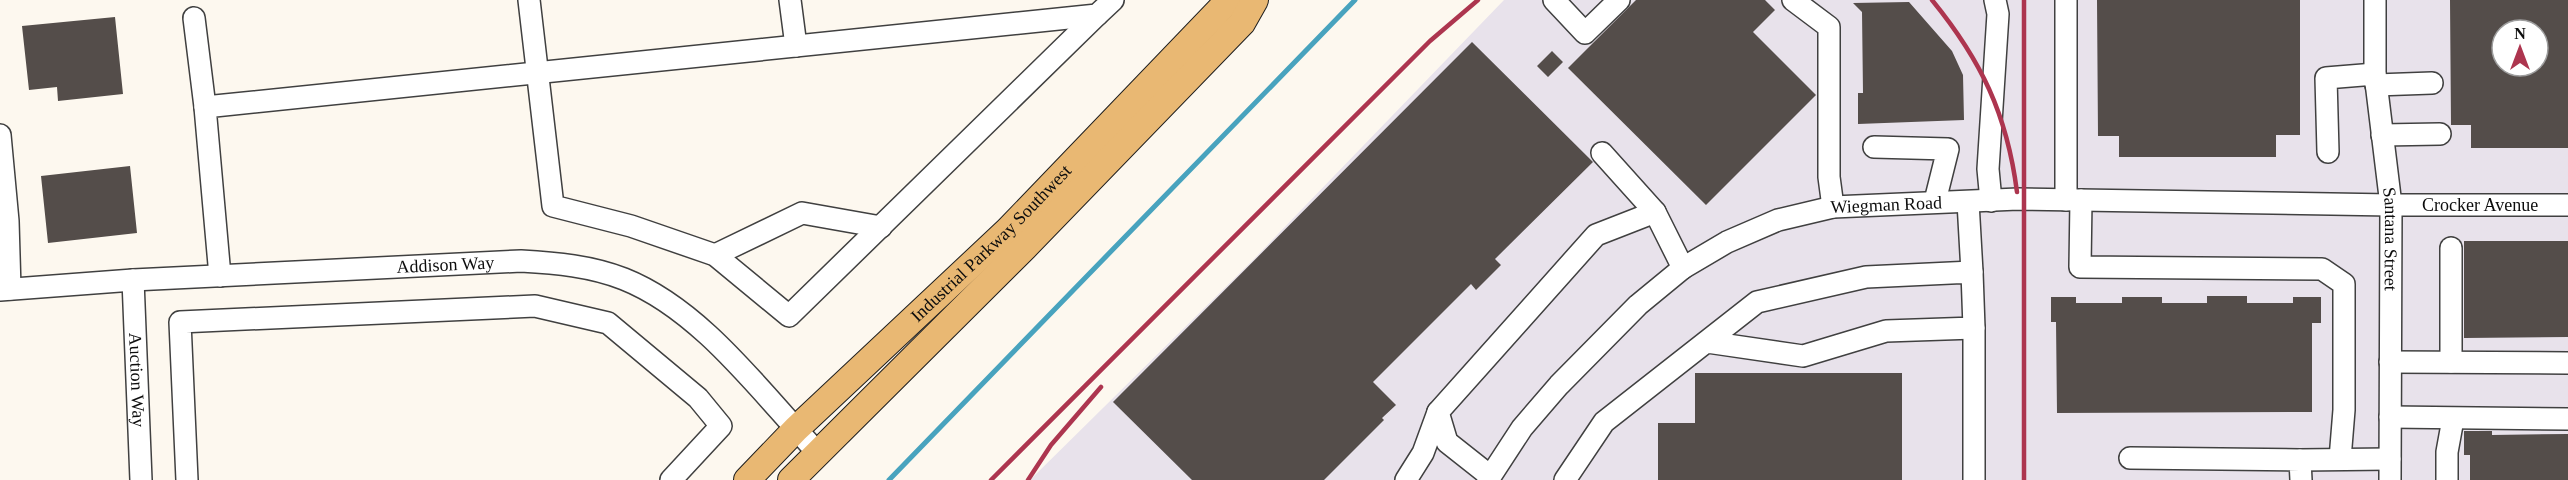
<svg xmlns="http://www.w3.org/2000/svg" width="2568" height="480" viewBox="0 0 2568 480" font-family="Georgia,serif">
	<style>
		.industrial { fill: #e8e2eb; fill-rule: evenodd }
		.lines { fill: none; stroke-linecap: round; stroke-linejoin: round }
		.stream { stroke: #48a3be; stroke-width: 5 }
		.building { fill: #544d4a; fill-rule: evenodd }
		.minor-casing { stroke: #404040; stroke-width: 24 }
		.major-casing { stroke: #1e1e1e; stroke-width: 28 }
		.minor { stroke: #fff; stroke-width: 21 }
		.major { stroke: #e9b873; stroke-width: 26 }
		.rail { stroke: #ad354f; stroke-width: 4.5 }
		.labels { text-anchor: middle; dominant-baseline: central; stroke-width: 6; stroke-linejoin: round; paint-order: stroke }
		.street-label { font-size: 18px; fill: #0d0d0d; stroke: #fff }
	</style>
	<rect width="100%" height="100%" fill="#fdf8ef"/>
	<path class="industrial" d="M1504 0H2568V480H1030L1252 261ZM2502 30H2538V66H2502Z"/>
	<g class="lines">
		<path class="stream" d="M889 480 1355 0"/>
	</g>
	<path class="building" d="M1636 0H1765L1775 10 1753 32 1816 95 1706 205 1568 68Z
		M2097 0H2300V135H2276V157H2119V136H2098Z
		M2450 0H2568V148H2471V125H2451ZM2502 30H2538V66H2502Z
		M1909 2 1952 51 1963 75 1964 120 1858 124V93H1863L1862 12 1853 3Z
		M115 17 123 94 58 101 57 87 29 90 22 26Z
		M1472 42 1593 162 1495 259 1501 265 1476 290 1471 284 1373 382 1396 405 1382 418 1384 420 1324 480H1192L1113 402Z
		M1552 51 1563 62 1548 77 1537 66Z
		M130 166 137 233 48 243 41 176Z
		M2464 241H2568V337L2464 338Z
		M2207 296H2247V303H2293V297H2321V323H2312V412L2057 413 2056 322H2051V297H2076V303H2122V297H2162V303H2207Z
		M1695 373H1902V480H1658V423H1695Z
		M2464 431H2492V435L2568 434V480H2470V455H2464Z"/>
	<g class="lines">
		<defs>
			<g id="minor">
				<path d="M529 0 553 206 631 226 715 255 789 316 1097 15"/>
				<path d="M790 0 796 46"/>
				<path d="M1554 0 1585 33 1619 0"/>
				<path d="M1793 0 1829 27V177L1833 207"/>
				<path d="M2066 0V200"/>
				<path id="s1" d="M2375 0V74L2391 205 2390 480"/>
				<path d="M194 18 205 107"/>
				<path d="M2376 85 2432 83"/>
				<path d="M0 135 8 221 10 289"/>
				<path d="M2382 135 2440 134"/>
				<path d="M1874 147 1948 149 1935 201"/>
				<path d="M2328 152 2326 78 2375 74"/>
				<path d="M1602 153 1655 212 1683 268"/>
				<path d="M2081 200 2080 267 2322 269 2344 284V410L2340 459"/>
				<path d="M1991 201 1988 169 1998 14 1995 0"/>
				<path d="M1968 202 1972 272"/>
				<path d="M715 255 802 213 881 227"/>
				<path d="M220 276 205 107 1097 15 1113 0"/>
				<path id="s2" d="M133 280 141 480"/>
				<path id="s3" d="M0 290 133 280 521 261C556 263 591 266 624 279 702 310 762 394 818 453"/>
				<path d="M2390 362 2568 363"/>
				<path d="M2451 362V248"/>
				<path d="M2390 417 2568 419"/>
				<path d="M2130 458 2300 460 2301 480"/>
				<path d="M2300 460 2390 459"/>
				<path d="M1490 476 1447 442 1438 412 1596 235 1655 212"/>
				<path d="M187 480 180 322 535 306 608 323 698 398 721 426 671 480"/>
				<path d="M1406 480 1423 453 1438 412"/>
				<path id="s4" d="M1488 480 1522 428 1559 385 1638 305 1683 268 1727 242 1778 220 1833 207 2018 199 2391 205H2568"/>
				<path d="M1565 480 1604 422 1757 302 1866 277 1972 272 1974 328 1886 331 1803 356 1707 342"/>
				<path d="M1974 480V328"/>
				<path d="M2447 480V452L2453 419"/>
			</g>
			<g id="major">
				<path id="s5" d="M747 480 796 429 1008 230 1229 0"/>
				<path d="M791 480 1025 247 1242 23 1255 0"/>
			</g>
		</defs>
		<use href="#minor" class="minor-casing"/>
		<use href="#major" class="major-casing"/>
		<use href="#minor" class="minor"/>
		<use href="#major" class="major"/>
		<path class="rail" d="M1932 0C1981 60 2007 114 2017 192
			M991 480 1430 41 1478 0
			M1028 480 1051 445 1101 387
			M2024 480V0"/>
	</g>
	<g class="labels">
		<g class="street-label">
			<text stroke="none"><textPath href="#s4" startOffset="506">Wiegman Road</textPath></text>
			<text stroke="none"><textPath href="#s4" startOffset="1100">Crocker Avenue</textPath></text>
			<text stroke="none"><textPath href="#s1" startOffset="240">Santana Street</textPath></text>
			<text stroke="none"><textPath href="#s5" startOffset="340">Industrial Parkway Southwest</textPath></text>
			<text stroke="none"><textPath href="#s3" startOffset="446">Addison Way</textPath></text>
			<text stroke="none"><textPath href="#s2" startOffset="100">Auction Way</textPath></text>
		</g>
	</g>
	<g transform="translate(2520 48)"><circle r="28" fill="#ffffff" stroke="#9e9e9e" stroke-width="1.5"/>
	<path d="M0-4.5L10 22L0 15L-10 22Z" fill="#ad354f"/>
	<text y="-9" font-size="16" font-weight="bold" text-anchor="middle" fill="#0d0d0d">N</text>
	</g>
</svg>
